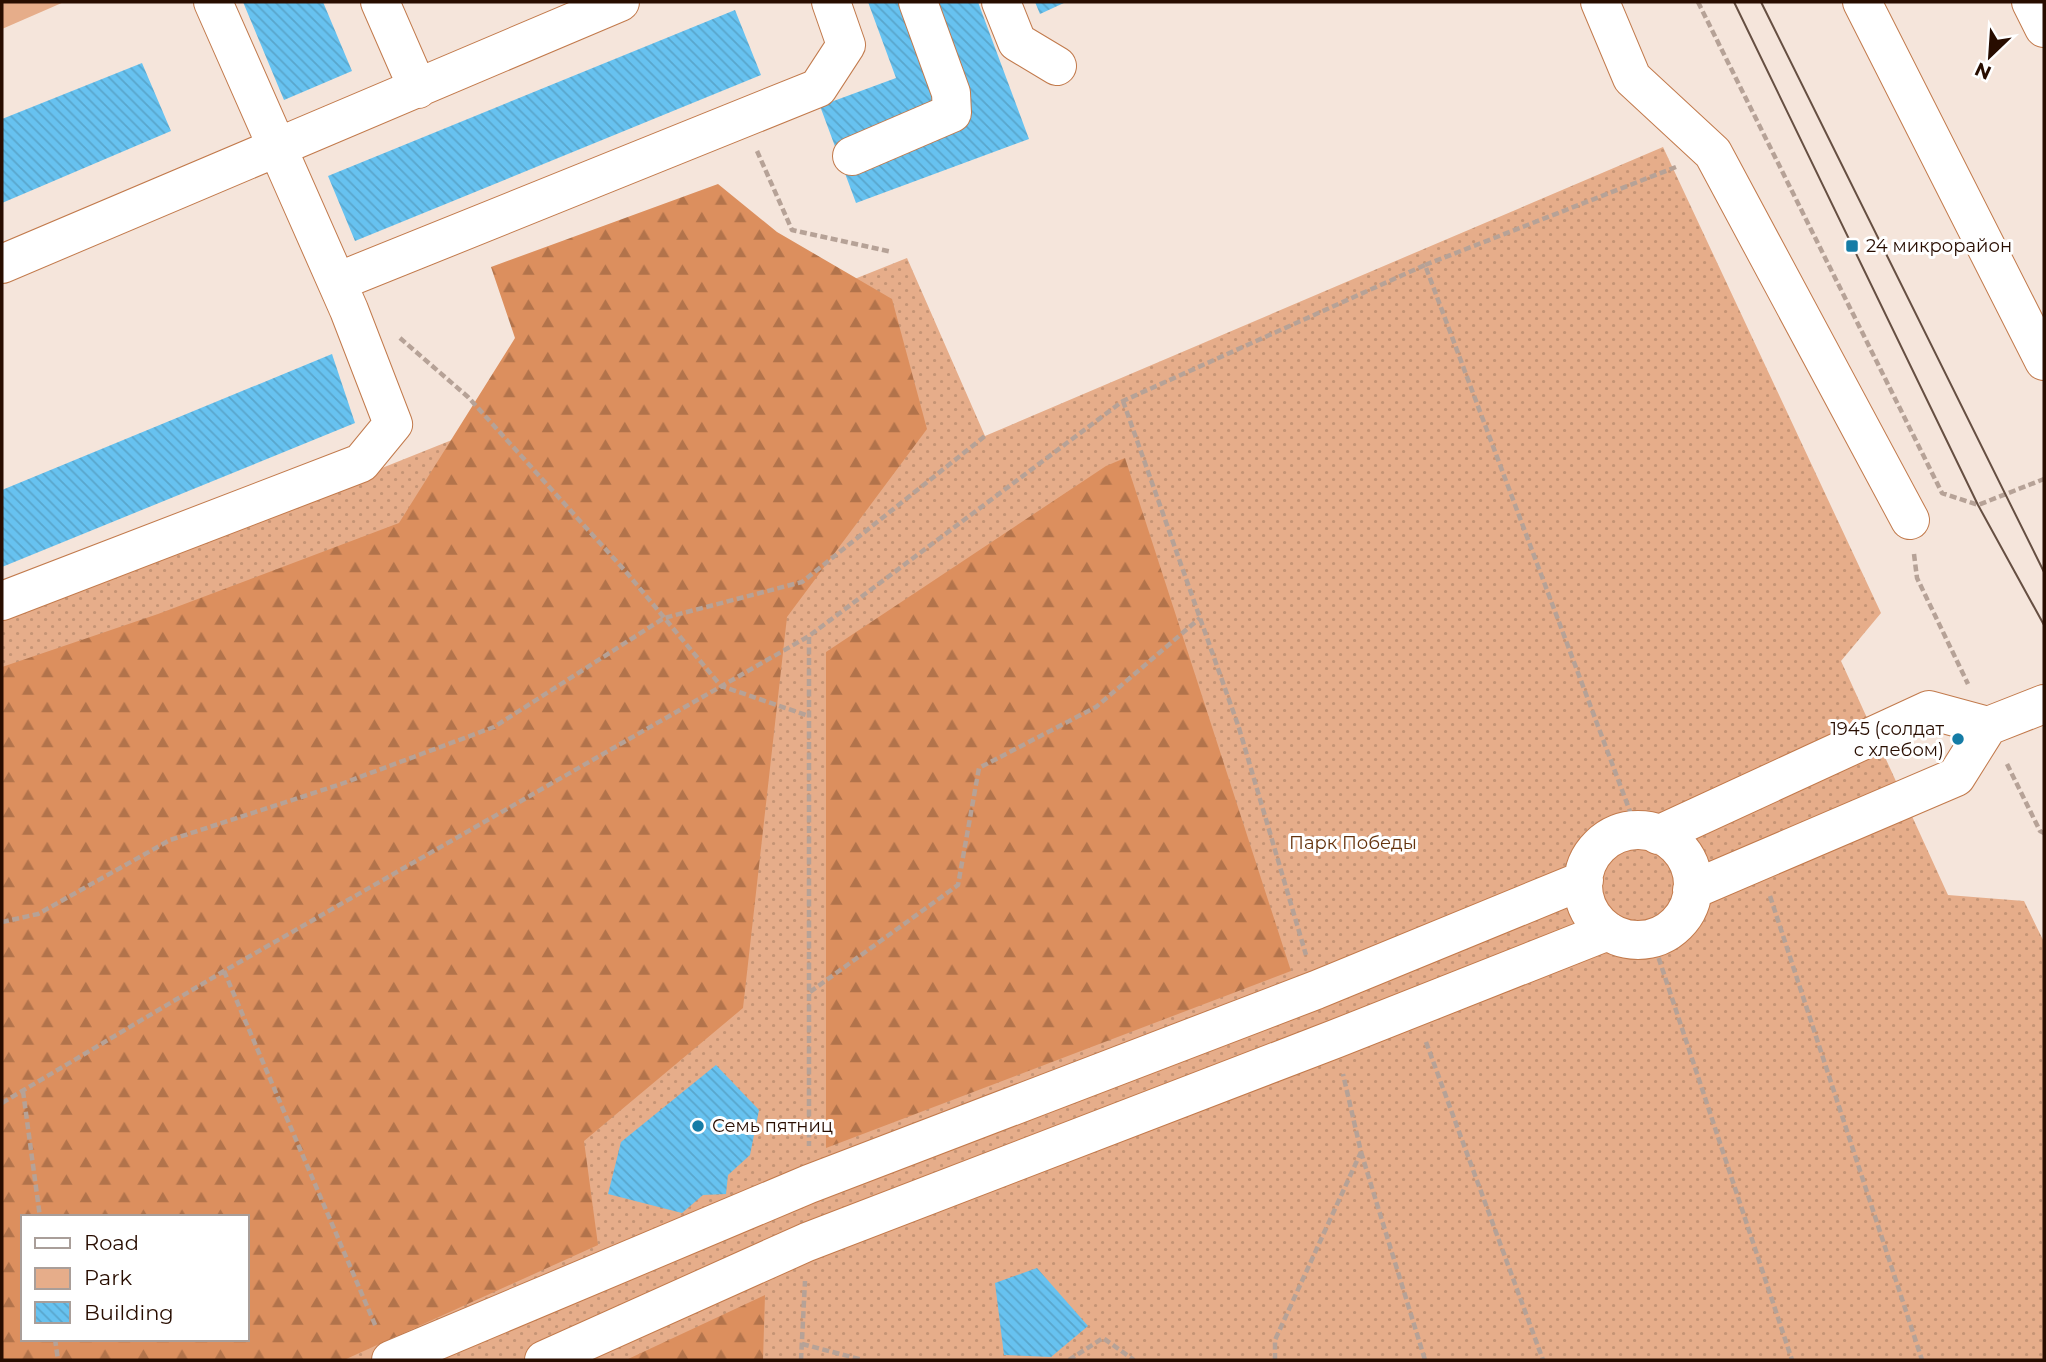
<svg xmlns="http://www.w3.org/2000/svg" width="2046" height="1362" viewBox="0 0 2046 1362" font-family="Montserrat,sans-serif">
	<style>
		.green { fill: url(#green-dots); fill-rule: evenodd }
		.forest { fill: url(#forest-firs); fill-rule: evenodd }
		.pitch { fill: #e6ad8a }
		.building { fill: url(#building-back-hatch) }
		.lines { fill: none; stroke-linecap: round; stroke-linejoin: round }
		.minor-casing { stroke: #c27a4c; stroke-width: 40 }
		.major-casing { stroke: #c27a4c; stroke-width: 40 }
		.path { stroke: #b6a297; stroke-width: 4.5; stroke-dasharray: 7 3.5; stroke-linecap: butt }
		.minor { stroke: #fff; stroke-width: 38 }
		.major { stroke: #fff; stroke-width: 38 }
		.tram { stroke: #664f42; stroke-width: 2 }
		.poi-dot { fill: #157ca6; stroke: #fff; stroke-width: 2.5 }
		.labels { text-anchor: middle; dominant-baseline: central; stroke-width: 6; stroke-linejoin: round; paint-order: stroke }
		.poi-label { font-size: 18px; fill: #280d00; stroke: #fff; text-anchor: start }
		.park-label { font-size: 18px; fill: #65330d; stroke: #fff }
	</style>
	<defs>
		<pattern id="green-dots" width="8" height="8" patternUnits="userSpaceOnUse" patternTransform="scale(1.75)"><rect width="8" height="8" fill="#e6ad8a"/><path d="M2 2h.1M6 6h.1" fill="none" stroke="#c59475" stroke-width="1.8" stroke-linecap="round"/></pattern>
		<pattern id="forest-firs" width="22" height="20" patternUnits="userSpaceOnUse" patternTransform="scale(1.75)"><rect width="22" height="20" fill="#dc8f5e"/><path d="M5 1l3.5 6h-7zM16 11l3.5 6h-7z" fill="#b2734b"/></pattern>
		<pattern id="building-back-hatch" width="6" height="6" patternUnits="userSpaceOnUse" patternTransform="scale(1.75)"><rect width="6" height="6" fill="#67c2f0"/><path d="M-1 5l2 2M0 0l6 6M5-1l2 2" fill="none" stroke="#59a6cc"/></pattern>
	</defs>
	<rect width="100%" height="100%" fill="#f5e5db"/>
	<path class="green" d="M1663 147 1881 613 1841 661 1948 895 2024 901 2044 942V1360H2V620L907 258 985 436ZM23 1217H247V1339H23Z"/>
	<path class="forest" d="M718 184 777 232 892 299 927 429 787 617 743 1008 584 1141 598 1245 344 1360H2V667L158 614 399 523 515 338 491 267ZM23 1217H247V1339H23Z
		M1125 458 1291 971 826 1148V652L1106 466Z
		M765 1295 763 1360H626Z"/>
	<path class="pitch" d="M2 2H64L2 29Z"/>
	<path class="building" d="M243 2H323L352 71 284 100Z
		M868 2H978L1029 139 856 203 820 106 896 78Z
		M1035 2H1066L1040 14Z
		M735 10 761 75 355 241 328 176Z
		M142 63 171 131 2 203V119Z
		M332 354 355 423 2 567V490Z
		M716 1065 759 1110 750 1155 728 1175 726 1194 703 1195 682 1213 608 1194 621 1142Z
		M1037 1268 1088 1326 1051 1357 1004 1355 995 1283Z"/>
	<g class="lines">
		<defs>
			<path id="minor" d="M380 2 418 89
				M1001 2 1017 42 1057 66
				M1600 2 1632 78 1713 153 1910 520
				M2031 2 2044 28
				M852 156 952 113 951 93 918 2
				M2 264 620 2
				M337 282 818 88 846 45 831 2
				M2 601 361 463 393 424 349 310 213 2
				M1583 885a55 55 0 1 1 110 0a55 55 0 1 1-110 0Z
				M1658 835 1929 710 1988 726
				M1692 890 1956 777 1988 726 2044 704
				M391 1360 809 1184 1316 990 1584 880
				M544 1360 807 1242 1335 1039 1608 931"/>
			<path id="major" d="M1862 2 2044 361"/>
		</defs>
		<use href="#minor" class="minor-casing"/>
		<use href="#major" class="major-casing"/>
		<path class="path" d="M1698 2 1942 493 1978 505 2044 479
			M757 151 792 230 892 252
			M1425 265 1676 167
			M400 338 468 397 627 573 721 686 809 716
			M1123 401 1239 728 1306 955
			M1914 554 1917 578 1968 684
			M809 637V1146
			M2007 764 2040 831 2044 833
			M1770 896 1922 1360
			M2 922 38 914 170 840 341 784 494 727 664 618 802 582 985 436
			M1652 938 1792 1360
			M224 971 376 1327
			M810 992 958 885 979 768 1096 707 1200 618
			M1426 1042 1543 1360
			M23 1091 40 1217
			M2 1103 224 971 809 636 1123 401 1425 265 1631 814
			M1361 1152 1425 1360
			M55 1339 58 1360
			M802 1344 863 1360
			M801 1360 805 1281
			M1069 1360 1103 1338 1134 1360
			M1275 1360V1340L1361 1152 1343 1074"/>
		<use href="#minor" class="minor"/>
		<use href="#major" class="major"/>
		<path class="tram" d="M1734 2 1978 505 2044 625
			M1761 2 2044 572"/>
	</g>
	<g class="poi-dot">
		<rect x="1845" y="239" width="14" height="14" rx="3.5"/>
		<circle cx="1958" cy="739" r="7"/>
		<circle cx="698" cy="1126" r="7"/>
	</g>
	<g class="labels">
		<g class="poi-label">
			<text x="1866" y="246">24 микрорайон</text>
			<text x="1944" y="729" text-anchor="end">1945 (солдат<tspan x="1944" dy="21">с хлебом)</tspan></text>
			<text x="712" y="1126">Семь пятниц</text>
		</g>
		<g class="park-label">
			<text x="1353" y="843">Парк Победы</text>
		</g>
	</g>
	<rect width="2046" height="1362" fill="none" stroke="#280d00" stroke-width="7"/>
	<rect x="21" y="1215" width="228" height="126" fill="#ffffff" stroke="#a99e99" stroke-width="2"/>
	<rect x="35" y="1238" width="35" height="10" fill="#ffffff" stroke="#a99e99" stroke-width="2"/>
	<text x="84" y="1250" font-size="21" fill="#280d00">Road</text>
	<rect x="35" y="1268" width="35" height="21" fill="#e6ad8a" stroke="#a99e99" stroke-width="2"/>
	<text x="84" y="1285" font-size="21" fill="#280d00">Park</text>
	<rect x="35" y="1302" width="35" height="21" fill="url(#building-back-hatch)" stroke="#a99e99" stroke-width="2"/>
	<text x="84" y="1320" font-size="21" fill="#280d00">Building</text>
	<g transform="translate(1990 56) rotate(205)" stroke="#ffffff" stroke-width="5" paint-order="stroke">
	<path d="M0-5L12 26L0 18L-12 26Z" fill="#280d00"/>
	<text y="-10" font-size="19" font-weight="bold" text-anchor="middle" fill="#280d00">N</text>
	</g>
</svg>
